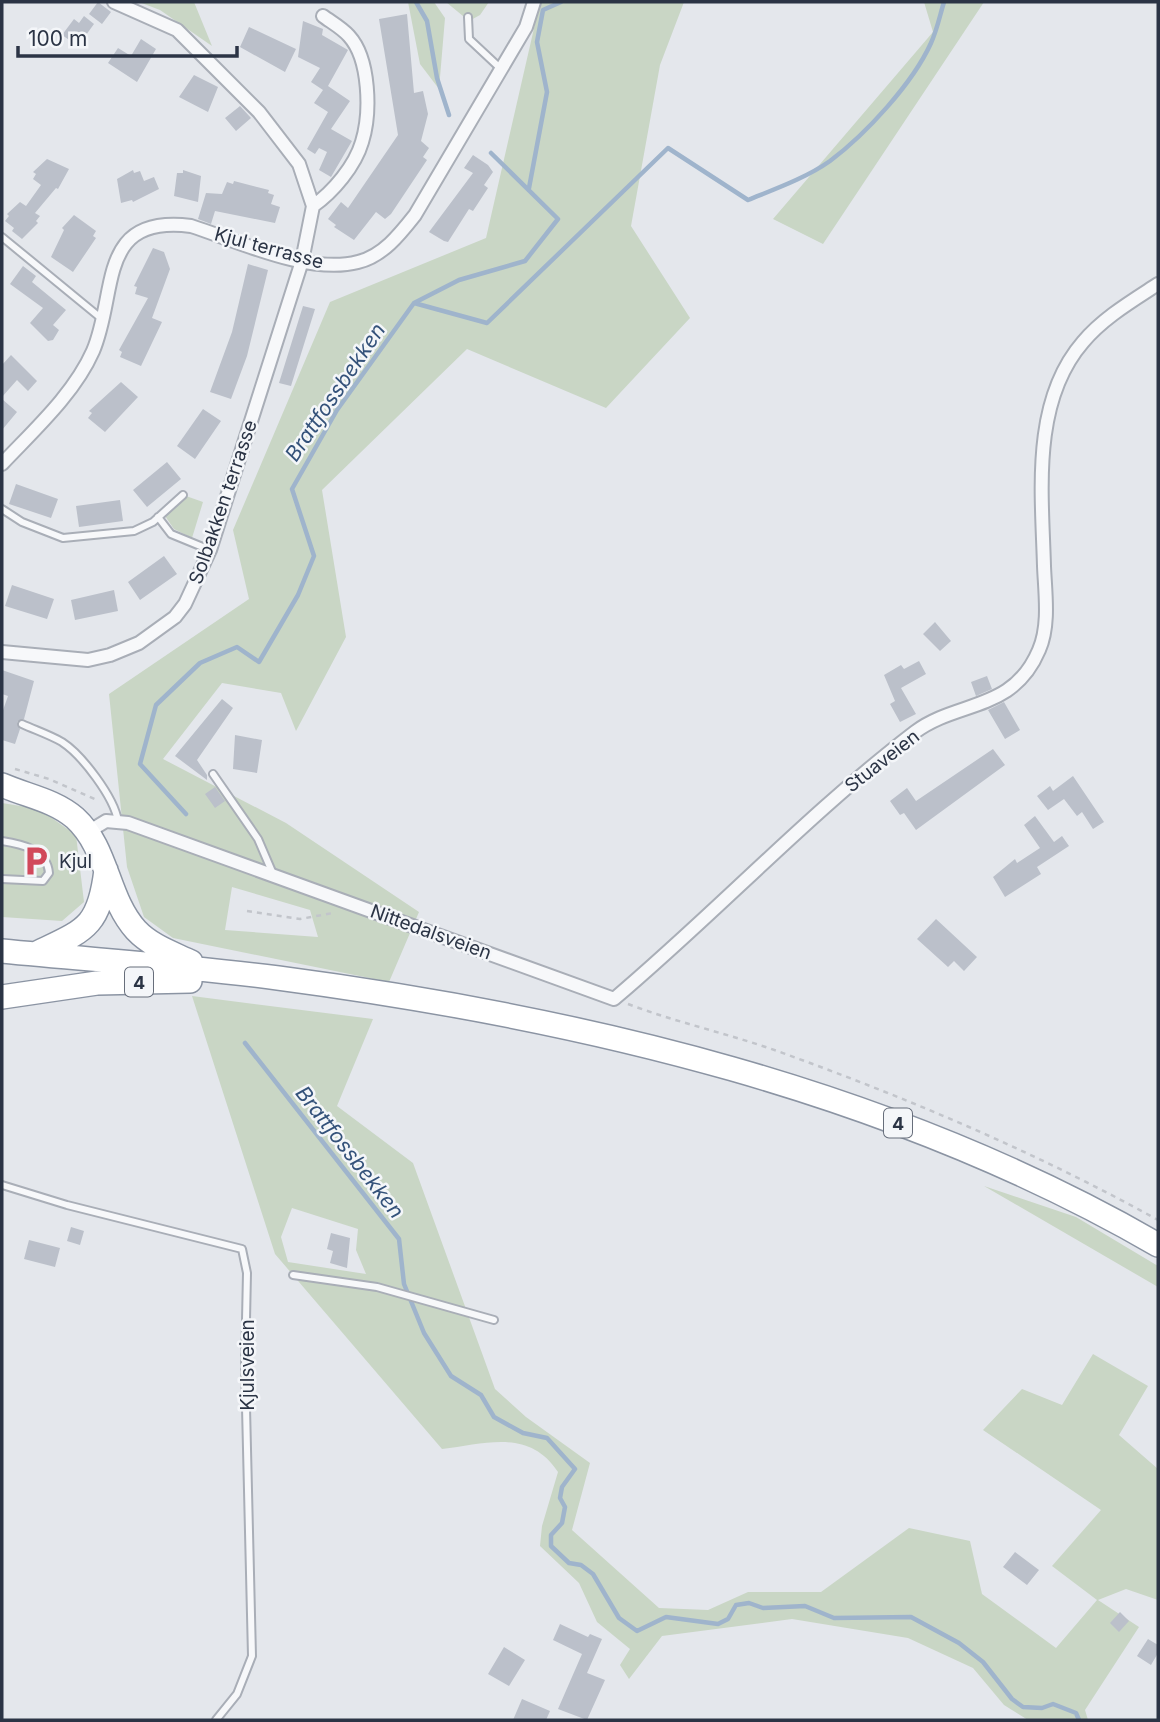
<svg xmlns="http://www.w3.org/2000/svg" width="1160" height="1722" viewBox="0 0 1160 1722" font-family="Inter,sans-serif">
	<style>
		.green { fill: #c9d6c5; fill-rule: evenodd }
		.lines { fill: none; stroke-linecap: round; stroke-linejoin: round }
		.stream { stroke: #9fb4cc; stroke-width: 4.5 }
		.building { fill: #bbc0ca }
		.lane-casing { stroke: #a9aeb7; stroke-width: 10 }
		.street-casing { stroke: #a9aeb7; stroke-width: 16 }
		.highway-casing { stroke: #8b94a3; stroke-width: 26 }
		.path { stroke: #c2c5cb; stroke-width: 2.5; stroke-dasharray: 5 5; stroke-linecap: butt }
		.lane { stroke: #f7f8fa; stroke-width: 6 }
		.street { stroke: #f7f8fa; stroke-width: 12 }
		.highway { stroke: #fff; stroke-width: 23 }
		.labels { text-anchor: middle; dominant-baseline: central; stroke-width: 5; stroke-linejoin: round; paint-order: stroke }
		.shield { fill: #f4f6f9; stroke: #676e7b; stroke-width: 2 }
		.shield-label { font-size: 18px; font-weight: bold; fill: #2b3445 }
		.street-label { font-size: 19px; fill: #2b3445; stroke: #f4f6f9 }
		.poi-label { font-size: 19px; fill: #2b3445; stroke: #f4f6f9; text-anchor: start }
		.water-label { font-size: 21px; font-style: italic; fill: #34527a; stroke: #f4f6f9 }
	</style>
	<rect width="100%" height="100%" fill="#e4e7ec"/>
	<path class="green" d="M139 2H194L212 46 160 10Z
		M408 2H434L445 18 439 89 420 64Z
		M446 2H489L480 15 469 21Z
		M540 2H684L660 65 631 226 690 318 606 408 467 349 322 490 346 637 296 731 281 693 222 683 163 759 286 823 419 912 389 982 173 938 144 917 127 867 109 694 249 599 233 530 330 302 486 238ZM232 887 310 910 318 937 225 930Z
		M924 2H984L823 244 773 219 933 32Z
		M186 496 203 502 192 538 174 529 165 516Z
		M2 803 39 809 76 835 84 902 62 921 2 917Z
		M192 996 373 1019 337 1106 413 1163 495 1389 526 1417 590 1463 572 1530 659 1608 708 1610 748 1592H821L909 1528 970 1541 982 1594 1056 1648 1097 1600 1052 1566 1101 1510 983 1430 1022 1389 1062 1405 1093 1354 1148 1386 1119 1435 1158 1469V1600L1126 1589 1098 1600 1139 1627 1085 1710 1088 1720H1028L1004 1705 973 1668 908 1638 792 1619 662 1636 629 1679 620 1665 630 1649 597 1622 579 1583 540 1546 542 1526 558 1472C529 1428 486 1444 442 1449L275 1254ZM292 1208 358 1229 356 1250 366 1274 288 1262 281 1237Z
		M984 1186 1076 1217 1158 1266V1287Z"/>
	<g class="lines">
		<path class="stream" d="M416 2 427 21 437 78 449 115
			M529 188 547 92 537 42 543 10 561 2
			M414 303 487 323 668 148 748 200C775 189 806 178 830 161 866 134 913 83 931 43 937 30 940 15 944 2
			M186 814 140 764 156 705 200 663 237 647 259 662 298 595 314 556 292 489 337 410 414 303 459 280 525 261 558 219 491 153
			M245 1043 399 1239 404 1284 424 1333 451 1376 481 1395 494 1417 523 1433 547 1438 575 1469 562 1487 560 1498 565 1507 562 1523 551 1535V1546L569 1563 581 1565 593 1574 619 1618 637 1631 666 1617 718 1624 728 1619 736 1605 749 1603 763 1608 805 1606 834 1618 911 1617 959 1643 983 1662 1012 1699 1023 1707 1042 1708 1053 1704 1076 1713 1079 1720"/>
	</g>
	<path class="building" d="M98 2 111 12 102 24 89 14Z
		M407 14 414 93 423 91 428 114 421 141 429 148 423 157 427 160 391 214 385 219 376 212 354 240 334 227 336 225 328 219 341 202 348 208 398 135 379 19Z
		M84 16 94 24 78 46 62 35 74 19 79 23Z
		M303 21 323 29 322 35 348 50 328 86 350 101 331 129 352 141 331 177 319 170 327 152 319 148 315 154 307 149 328 112 314 103 323 90 311 82 320 68 298 57Z
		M249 27 296 49 285 72 240 47Z
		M141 39 156 49 137 82 108 63 118 48 131 56Z
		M194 75 218 87 208 112 179 97Z
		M240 106 251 118 236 131 225 118Z
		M473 155 488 165 493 172 484 185 488 188 473 211 469 209 448 242 444 241 429 232 473 173 464 168Z
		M47 159 69 169 58 189 56 188 35 213 40 216 36 221 38 223 22 239 12 231 14 228 5 221 9 216 7 214 20 202 26 206 41 185 33 179 36 174 33 172Z
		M133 170 134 173 140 171 144 181 154 177 159 189 133 202 132 200 121 203 117 179Z
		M183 170 201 176 198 202 174 196 177 173H183Z
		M234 181 269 190 268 193 274 195 271 204 280 207 275 223 215 211 211 224 198 219 206 193 222 194 227 182 233 184Z
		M74 215 96 231 93 236 96 238 73 272 51 257 64 230 62 228Z
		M153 248 164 252 170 269 152 318 162 322 141 366 120 357 122 352 119 350 148 298 135 294 137 287 134 286Z
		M248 264 268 270 247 356 231 399 210 392 232 332Z
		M23 266 36 276 32 282 66 310 53 325 59 330 53 340 48 341 30 323 43 308 10 284Z
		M303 306 315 309 291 386 279 383Z
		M11 355 37 381 28 391 17 380 2 397V365Z
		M121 382 138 397 105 432 88 418 92 413 89 411Z
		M2 399 17 412 2 430Z
		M203 409 221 421 195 459 177 446Z
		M167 462 181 479 147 507 133 490Z
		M16 484 58 499 51 518 9 504Z
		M120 500 123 521 79 527 76 506Z
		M164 556 177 574 140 600 128 582Z
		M12 585 54 599 47 619 5 606Z
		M114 590 118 611 75 620 71 600Z
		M935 622 951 641 940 651 923 634Z
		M919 661 926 674 901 688 916 714 900 722 890 704 895 701 884 675 901 665 904 669Z
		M2 670 34 681 24 719 17 722 20 729 15 744 2 740V713L8 696 2 694Z
		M987 676 992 689 976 696 971 682Z
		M222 699 233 708 197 760 207 775V780L175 756Z
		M1004 702 1020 730 1005 739 988 710Z
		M235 735 262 740 257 773 233 769Z
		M993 749 1005 765 916 830 904 813 900 815 890 801 907 788 916 801Z
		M1073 776 1104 822 1093 829 1082 812 1077 816 1064 799 1048 810 1037 796 1050 786 1053 791Z
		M215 787 225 801 215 808 205 794Z
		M1035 816 1054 842 1062 836 1069 846 1037 867 1041 874 1005 897 993 877 1015 859 1017 863 1040 848 1024 825Z
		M936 919 977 957 964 971 954 961 948 967 917 939Z
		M71 1227 84 1231 80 1245 67 1241Z
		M331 1233 350 1238 347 1268 330 1263 333 1251 327 1249Z
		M29 1240 60 1248 55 1267 24 1259Z
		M1015 1552 1039 1570 1027 1585 1003 1567Z
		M1120 1612 1129 1621 1119 1632 1110 1623Z
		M560 1624 588 1637 590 1634 602 1639 587 1673 605 1680 587 1720 558 1709 582 1654 553 1640Z
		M1148 1639 1158 1645V1653L1151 1665 1137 1656Z
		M504 1647 525 1660 509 1686 488 1674Z
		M522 1699 550 1711 546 1720H513Z"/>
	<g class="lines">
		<defs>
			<path id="lane" d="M468 17 469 39 500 68
				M2 237 102 319
				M2 509 22 522 63 538 134 531 153 522 183 495
				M158 517 171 534 210 550
				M22 724C35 730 50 735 62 742 82 755 114 797 118 821
				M213 774 258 839 273 874
				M2 841C21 844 47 849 49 873L43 881 2 879
				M2 1185 67 1205 242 1249 247 1273 245 1366 252 1656 237 1694 216 1720
				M293 1275 377 1287 494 1320"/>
			<path id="street" d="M313 206C333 192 355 166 362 142 371 113 370 59 349 36 342 28 331 22 323 16
				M2 464C34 430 74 394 93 351 118 293 96 214 191 226 238 241 309 275 358 262 383 256 400 234 415 215L526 27 534 2
				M2 652 88 660 110 655 139 643 175 617 185 604 210 550 302 261 313 206 299 164 259 112 177 30 114 2
				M88 832 106 821 128 823 614 999C717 912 808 814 915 732 958 700 1013 712 1039 650 1050 625 1045 592 1044 566 1042 493 1031 402 1083 342 1103 318 1132 301 1158 284"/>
			<path id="highway" d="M2 785C27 796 54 800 75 818 108 848 107 898 136 930 151 946 172 953 191 962
				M2 951C94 960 187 966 278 978 581 1018 892 1091 1158 1245
				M35 954C85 930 99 928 106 870
				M2 997 97 983 190 981"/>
		</defs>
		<use href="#lane" class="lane-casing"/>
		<use href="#street" class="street-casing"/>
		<use href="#highway" class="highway-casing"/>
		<path class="path" d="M15 769 49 779 97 800
			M247 911 300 919 333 913
			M628 1004C678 1023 730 1034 780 1052 910 1099 1037 1153 1158 1220"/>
		<use href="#lane" class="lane"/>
		<use href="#street" class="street"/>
		<use href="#highway" class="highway"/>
	</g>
	<defs>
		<symbol id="parking-bare" viewBox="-9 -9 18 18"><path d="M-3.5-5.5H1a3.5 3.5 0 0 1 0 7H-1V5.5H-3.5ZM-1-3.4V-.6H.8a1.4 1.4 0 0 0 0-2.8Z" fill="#d1495b" stroke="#f4f6f9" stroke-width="2.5" paint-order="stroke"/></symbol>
	</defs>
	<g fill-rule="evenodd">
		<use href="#parking-bare" x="14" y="839" width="44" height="44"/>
	</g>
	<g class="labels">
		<g class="shield">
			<rect x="125" y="967.5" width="28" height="29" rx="5"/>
			<rect x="884" y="1108.5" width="28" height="29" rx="5"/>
		</g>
		<g class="shield-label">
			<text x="139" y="982">4</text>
			<text x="898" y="1123">4</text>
		</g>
		<g class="street-label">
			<text transform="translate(269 248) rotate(15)">Kjul terrasse</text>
			<text transform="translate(223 502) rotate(-71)">Solbakken terrasse</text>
			<text transform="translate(882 761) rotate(-38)">Stuaveien</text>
			<text transform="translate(431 932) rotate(20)">Nittedalsveien</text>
			<text transform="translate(247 1365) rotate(-90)">Kjulsveien</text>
		</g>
		<g class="poi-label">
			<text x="59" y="861">Kjul</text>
		</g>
		<g class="water-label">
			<text transform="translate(335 392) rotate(-56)">Brattfossbekken</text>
			<text transform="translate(350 1152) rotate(52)">Brattfossbekken</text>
		</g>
	</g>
	<rect width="1160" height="1722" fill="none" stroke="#2b3445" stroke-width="7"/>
	<path d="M18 46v10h219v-10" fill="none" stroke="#2b3445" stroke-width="3.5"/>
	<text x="28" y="46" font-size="21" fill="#2b3445" stroke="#f4f6f9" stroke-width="5" paint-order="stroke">100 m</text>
</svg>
